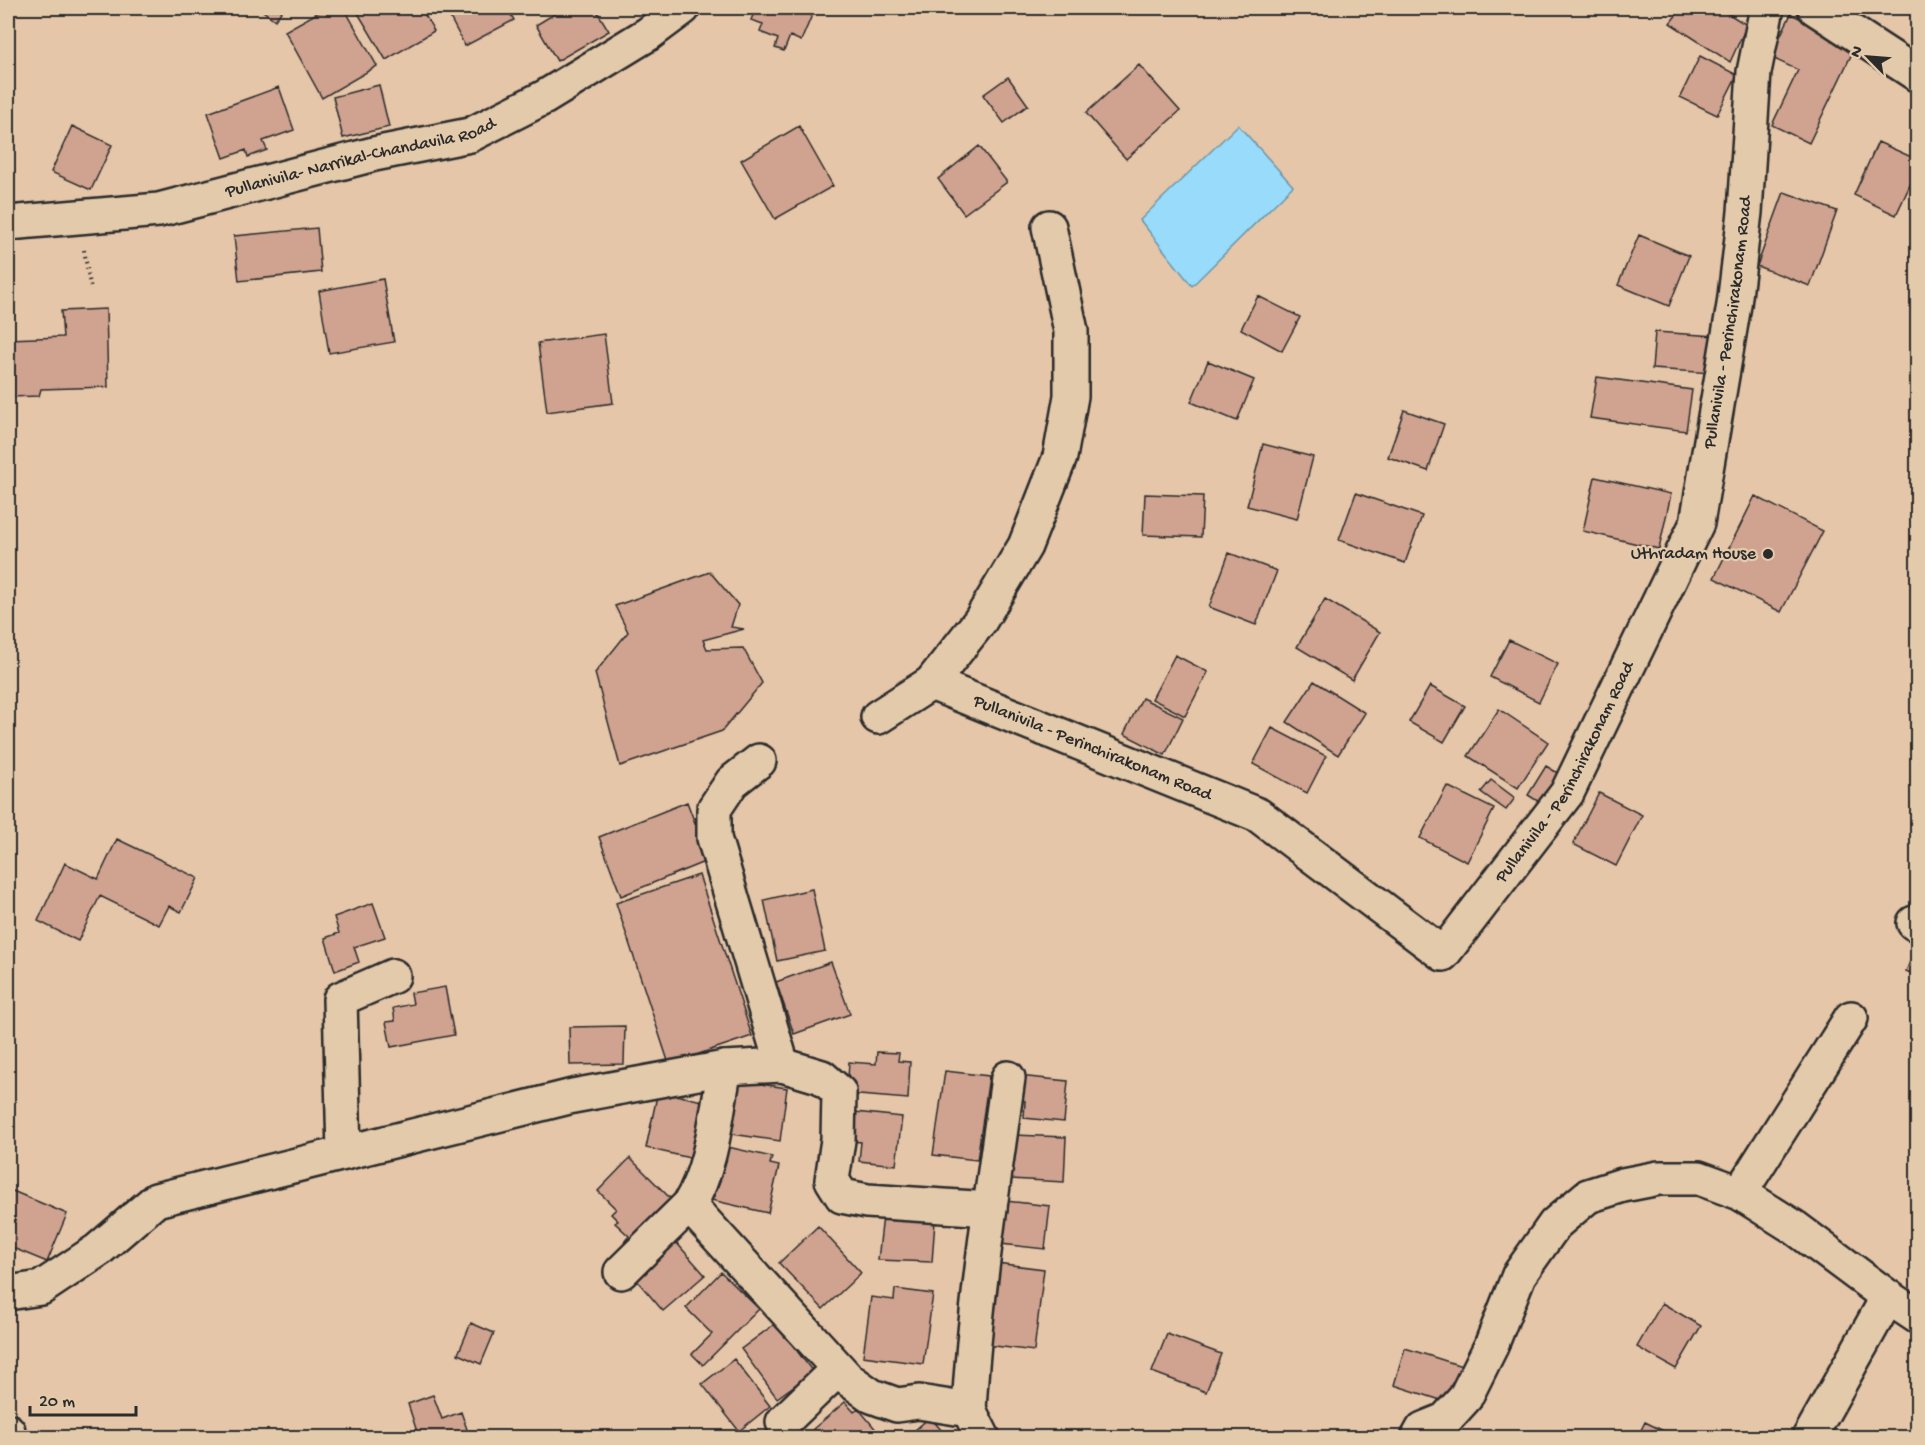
<svg xmlns="http://www.w3.org/2000/svg" width="1925" height="1445" viewBox="0 0 1925 1445" font-family="'Gochi Hand',sans-serif">
	<style>
		.water { fill: #98dbfa; stroke: #6c95a7; stroke-width: 1.5 }
		.building { fill: #d0a290; stroke: #2b2b2b; stroke-width: 1.5 }
		.lines { fill: none; stroke-linecap: round; stroke-linejoin: round }
		.minor-casing { stroke: #2b2b2b; stroke-width: 38 }
		.path { stroke: #2b2b2b; stroke-width: 4; stroke-dasharray: 1.5 4.5; stroke-linecap: butt }
		.minor { stroke: #e3caab; stroke-width: 33 }
		.poi-dot { fill: #2b2b2b; stroke: #e3caab; stroke-width: 2 }
		.labels { text-anchor: middle; dominant-baseline: central; stroke-width: 4.5; stroke-linejoin: round; paint-order: stroke }
		.street-label { font-size: 18px; fill: #2b2b2b; stroke: #e3caab }
		.poi-label { font-size: 18px; fill: #2b2b2b; stroke: #e3caab; text-anchor: end }
	</style>
	<rect width="100%" height="100%" fill="#e5c6a9"/>
	<filter id="ink" filterUnits="userSpaceOnUse"><feTurbulence type="fractalNoise" baseFrequency=".0167" numOctaves="2"/><feDisplacementMap in="SourceGraphic" scale="12" xChannelSelector="R" yChannelSelector="G"/><feConvolveMatrix kernelMatrix="1 2 1 2 8 2 1 2 1" color-interpolation-filters="sRGB"/></filter>
	<g filter="url(#ink)">
		<path class="water" d="M1238 125 1293 186 1192 286 1140 220Z"/>
		<path class="building" d="M259 8H284L275 20Z
			M326 8H344L377 66 322 98 285 31Z
			M355 8H421L434 31 386 60Z
			M445 8H507L514 20 465 46Z
			M564 8H595L609 31 557 61 536 25Z
			M756 8H795L803 11 804 8H815L801 41 790 36 784 51 775 48 778 39 760 32 763 24 751 20Z
			M1682 8H1719L1747 25 1730 62 1670 23Z
			M1791 14 1856 45 1809 143 1772 125 1798 70 1770 57Z
			M1700 56 1737 75 1717 115 1680 97Z
			M1139 65 1180 111 1126 159 1086 113Z
			M1008 77 1028 105 1004 123 983 95Z
			M379 85 389 127 343 138 333 97Z
			M279 87 294 130 263 141 267 150 248 157 246 150 224 158 208 113Z
			M72 126 112 145 91 190 51 172Z
			M799 126 833 186 775 219 741 160Z
			M1878 142 1918 160V168L1896 215 1854 195Z
			M979 146 1007 182 964 214 938 179Z
			M1784 192 1837 211 1810 286 1757 266Z
			M317 228 321 272 239 281 234 236Z
			M1639 235 1689 256 1669 306 1618 285Z
			M383 279 394 342 329 353 319 291Z
			M1258 296 1300 317 1282 351 1241 329Z
			M106 309 108 387 41 389 39 396 9 397 8 339 63 337 61 311Z
			M1655 332 1716 336 1713 373 1652 369Z
			M604 334 613 403 547 412 538 343Z
			M1208 361 1254 380 1237 421 1191 402Z
			M1597 377 1692 390 1686 431 1590 418Z
			M1404 410 1444 424 1428 471 1388 457Z
			M1263 444 1313 457 1297 519 1247 506Z
			M1595 477 1671 494 1659 549 1583 531Z
			M1356 493 1422 516 1405 563 1339 540Z
			M1145 494 1203 496 1201 537 1143 535Z
			M1755 496 1823 531 1781 612 1714 578Z
			M1229 553 1277 571 1256 625 1209 607Z
			M710 572 738 605 731 627 744 629 703 640 707 649 743 648 762 683 722 731 620 766 595 673 628 632 615 606Z
			M1325 599 1380 632 1352 680 1297 647Z
			M1509 640 1558 664 1539 702 1490 677Z
			M1175 655 1208 672 1185 716 1152 699Z
			M1314 681 1365 713 1338 755 1287 722Z
			M1430 686 1465 706 1444 742 1409 722Z
			M1142 698 1183 718 1165 755 1124 734Z
			M1499 709 1548 742 1518 788 1468 756Z
			M1272 728 1326 756 1307 793 1253 764Z
			M1546 766 1566 778 1547 807 1528 795Z
			M1491 780 1515 798 1506 810 1481 792Z
			M1447 786 1494 809 1467 862 1420 838Z
			M1599 793 1642 815 1616 866 1573 844Z
			M687 802 709 860 621 896 599 837Z
			M117 839 198 878 181 912 169 906 159 925 100 896 78 941 38 921 65 863 98 879Z
			M699 875 752 1036 669 1064 616 903Z
			M812 889 825 951 777 961 764 900Z
			M373 903 385 937 354 947 359 962 335 971 325 938 339 933 334 917Z
			M1915 950 1918 951V976L1906 971Z
			M831 962 850 1014 794 1034 776 982Z
			M445 987 454 1035 391 1047 386 1022 395 1021 393 1008 413 1004 411 993Z
			M625 1026 624 1064 570 1065 569 1027Z
			M877 1052 899 1053 898 1061 910 1062 908 1099 847 1094 849 1062 876 1064Z
			M945 1071 989 1076 977 1160 933 1155Z
			M1018 1076 1068 1081 1064 1122 1024 1118 1025 1101 1016 1100Z
			M734 1080 787 1088 780 1141 726 1133Z
			M658 1091 711 1103 699 1160 646 1148Z
			M855 1112 902 1117 896 1165 859 1161 861 1142 851 1141Z
			M1013 1135 1066 1137 1064 1182 1010 1179Z
			M719 1145 772 1157 770 1164 779 1166 768 1213 707 1199Z
			M630 1158 675 1203 630 1248 624 1242 629 1236 615 1223 618 1221 611 1214 616 1209 598 1191Z
			M8 1189 67 1214 47 1262 8 1246Z
			M1006 1201 1050 1206 1045 1249 1001 1244Z
			M883 1216 935 1221 932 1262 878 1260Z
			M818 1226 861 1273 823 1309 779 1263Z
			M675 1241 705 1275 663 1311 634 1277Z
			M988 1262 1044 1269 1034 1351 979 1344Z
			M721 1272 759 1309 703 1365 692 1354 712 1334 686 1308Z
			M895 1289 933 1294 923 1364 863 1356 871 1297 894 1300Z
			M1662 1303 1701 1326 1676 1369 1637 1347Z
			M471 1323 494 1333 481 1364 458 1354Z
			M776 1323 813 1372 777 1398 741 1349Z
			M1167 1334 1221 1354 1206 1392 1152 1372Z
			M1405 1348 1465 1367 1453 1404 1394 1385Z
			M734 1359 770 1406 739 1431 702 1384Z
			M433 1395 442 1419 461 1412 470 1438H419L408 1404Z
			M845 1402 854 1412 858 1408 883 1438H820L813 1429Z
			M930 1417 948 1438H906Z
			M1645 1422 1678 1438H1637Z"/>
		<g class="lines">
			<defs>
				<g id="minor">
					<path d="M1815 8 1918 75"/>
					<path id="s1" d="M8 223 159 210 374 154 470 135 545 97 648 34 683 8"/>
					<path id="s2" d="M931 683 1258 815 1443 954 1567 793 1697 523 1734 305 1745 212 1754 72 1767 8"/>
					<path d="M878 717 931 683 980 621 1025 546 1060 457 1071 396V331L1049 227"/>
					<path d="M759 761 732 782 714 809V838L782 1065"/>
					<path d="M1914 923 1918 924"/>
					<path d="M344 1153 340 999 393 976"/>
					<path d="M1740 1193 1851 1018"/>
					<path d="M689 1205 848 1379 872 1396 897 1405 919 1402 969 1410 983 1438"/>
					<path d="M621 1272 689 1205C713 1166 716 1113 725 1068"/>
					<path d="M8 1293 41 1288 98 1250 156 1200 573 1096 725 1068 782 1065 822 1077 839 1092 838 1140 832 1180 842 1196 867 1201 990 1209"/>
					<path d="M969 1410C975 1299 993 1188 1008 1078"/>
					<path d="M783 1422 838 1369"/>
					<path d="M8 1431 9 1438"/>
					<path d="M1418 1438 1423 1429 1445 1420 1465 1398 1491 1346 1519 1275 1555 1224 1588 1196 1623 1185 1659 1178H1699L1740 1193 1794 1227 1888 1297 1918 1317"/>
					<path d="M1809 1438 1888 1297"/>
				</g>
			</defs>
			<use href="#minor" class="minor-casing"/>
			<path class="path" d="M84 250 91 291"/>
			<use href="#minor" class="minor"/>
		</g>
	</g>
	<circle class="poi-dot" cx="1768" cy="554" r="6"/>
	<g class="labels">
		<g class="street-label">
			<text stroke="none"><textPath href="#s1" startOffset="360">Pullanivila- Narrikal-Chandavila Road</textPath></text>
			<text stroke="none"><textPath href="#s2" startOffset="1290">Pullanivila - Perinchirakonam Road</textPath></text>
			<text stroke="none"><textPath href="#s2" startOffset="174">Pullanivila - Perinchirakonam Road</textPath></text>
			<text stroke="none"><textPath href="#s2" startOffset="804">Pullanivila - Perinchirakonam Road</textPath></text>
		</g>
		<g class="poi-label">
			<text x="1756" y="554">Uthradam House</text>
		</g>
	</g>
	<rect width="1925" height="1445" fill="none" stroke="#e3caab" stroke-width="30"/>
	<rect x="15" y="15" width="1895" height="1415" fill="none" stroke="#2b2b2b" stroke-width="2" filter="url(#ink)"/>
	<g transform="translate(1868 57) rotate(295)" stroke="#e3caab" stroke-width="4.5" paint-order="stroke">
	<path d="M0-4.5L10 22L0 15L-10 22Z" fill="#2b2b2b"/>
	<text y="-9" font-size="16" font-weight="bold" text-anchor="middle" fill="#2b2b2b">N</text>
	</g>
	<path d="M30 1406v9h106v-9" fill="none" stroke="#2b2b2b" stroke-width="3"/>
	<text x="39" y="1406" font-size="18" fill="#2b2b2b" stroke="#e3caab" stroke-width="4.5" paint-order="stroke">20 m</text>
</svg>
